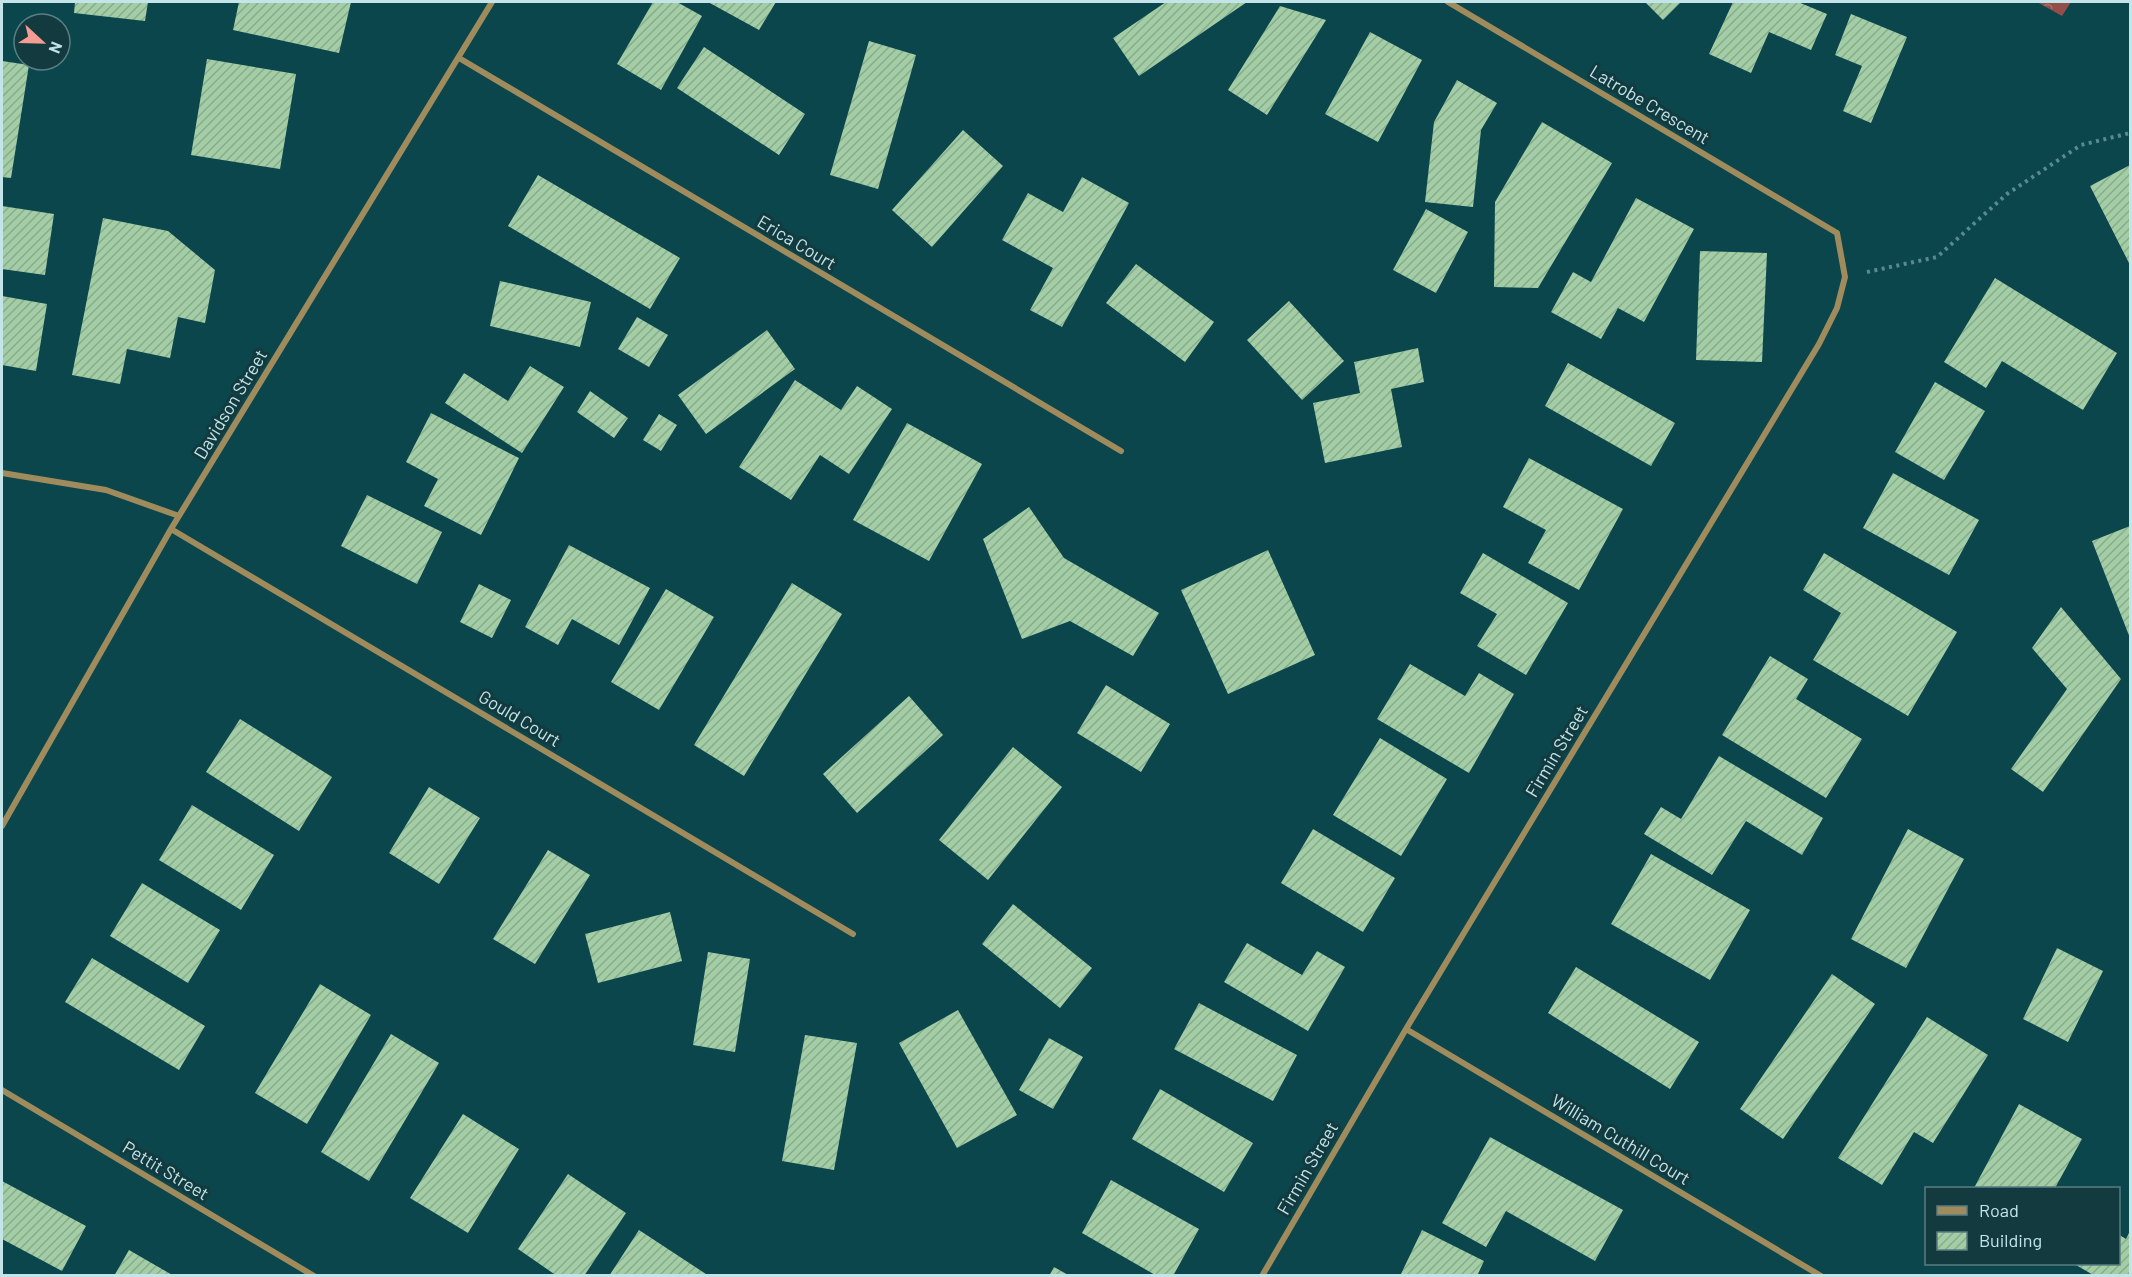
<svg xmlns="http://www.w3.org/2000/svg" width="2132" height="1277" viewBox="0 0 2132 1277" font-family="Barlow,sans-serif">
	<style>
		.park { fill: url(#park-crowns) }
		.building { fill: url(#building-hatch) }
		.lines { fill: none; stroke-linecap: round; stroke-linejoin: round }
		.path { stroke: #598a8f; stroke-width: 4; stroke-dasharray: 3 4.5; stroke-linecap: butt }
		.minor { stroke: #a08b5d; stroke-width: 6 }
		.labels { text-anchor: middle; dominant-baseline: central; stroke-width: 6; stroke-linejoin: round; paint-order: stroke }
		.street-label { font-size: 18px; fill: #c3e5ea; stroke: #133a3e }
	</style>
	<defs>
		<pattern id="park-crowns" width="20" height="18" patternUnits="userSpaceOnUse" patternTransform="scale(1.5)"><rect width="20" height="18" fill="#934e49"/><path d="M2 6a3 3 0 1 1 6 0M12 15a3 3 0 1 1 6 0" fill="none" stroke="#a5706c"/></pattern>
		<pattern id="building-hatch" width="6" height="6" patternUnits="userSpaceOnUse" patternTransform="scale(1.5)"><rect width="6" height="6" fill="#a3cda5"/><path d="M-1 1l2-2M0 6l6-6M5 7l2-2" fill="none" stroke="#89ab8d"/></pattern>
	</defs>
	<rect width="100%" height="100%" fill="#0a464c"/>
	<path class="park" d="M2037 2H2071L2062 16Z"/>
	<path class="building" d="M75 2H148L145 21 74 13Z
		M239 2H351L339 53 233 30Z
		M653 2H677L702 16 661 90 617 64Z
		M708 2H776L759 30Z
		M1166 2H1247L1139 76 1113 38Z
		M1645 2H1681L1663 20Z
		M1733 2H1798L1827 14 1811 50 1769 32 1751 73 1709 54Z
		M1280 6 1326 20 1267 115 1228 90Z
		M1851 14 1907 37 1871 123 1843 111 1862 66 1835 55Z
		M1370 32 1422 60 1378 142 1325 114Z
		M869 41 916 55 878 189 830 175Z
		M704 47 805 114 779 155 677 88Z
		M207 59 296 74 280 169 191 155Z
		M2 61 29 65 11 178 2 177Z
		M1457 80 1497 103 1481 130 1473 207 1425 202 1434 122Z
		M1542 122 1612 163 1538 288 1494 287 1495 202Z
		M963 130 1003 166 932 247 892 210Z
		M2130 165V265L2090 186Z
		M538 175 680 258 650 309 508 226Z
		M1082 177 1129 203 1062 327 1030 310 1053 268 1002 240 1028 193 1063 212Z
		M1636 198 1694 229 1644 322 1618 308 1601 339 1551 312 1573 272 1591 282Z
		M2 206 54 214 45 275 2 269Z
		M1426 209 1468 232 1436 293 1393 270Z
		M103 218 168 231 215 270 205 323 178 317 170 358 127 349 120 384 72 375Z
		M1700 251 1767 253 1762 362 1696 360Z
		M1136 264 1214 322 1185 362 1106 303Z
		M1995 278 2117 353 2083 410 2002 361 1986 388 1944 362Z
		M500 281 591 302 580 347 490 326Z
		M2 296 47 304 36 371 2 365Z
		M1289 301 1344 361 1302 400 1247 340Z
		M637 317 668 335 649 367 618 349Z
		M767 330 795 369 706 434 678 395Z
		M1418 348 1424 382 1391 389 1402 447 1325 463 1313 403 1360 393 1354 362Z
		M1568 363 1675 423 1651 466 1545 406Z
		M530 366 564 387 522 453 445 403 464 373 508 401Z
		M795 380 841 410 857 386 892 409 849 474 820 455 791 500 739 467Z
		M1935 382 1985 411 1944 480 1895 452Z
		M590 391 628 418 614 438 577 412Z
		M431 413 519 458 481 535 424 506 438 479 406 462Z
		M659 414 677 425 661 451 643 440Z
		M907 423 982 464 929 561 853 520Z
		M1529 458 1623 509 1579 590 1528 563 1546 530 1503 507Z
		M1893 473 1979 520 1949 575 1863 528Z
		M367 495 442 532 417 584 341 546Z
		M1029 507 1064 558 1159 613 1133 656 1070 621 1022 639 983 539Z
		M2130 526V638L2092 541Z
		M569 545 650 588 619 645 572 619 558 645 525 627Z
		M1268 550 1315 655 1228 694 1181 590Z
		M1483 553 1568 603 1526 675 1477 646 1497 614 1460 593Z
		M1824 553 1957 632 1908 716 1813 660 1841 613 1803 590Z
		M792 583 842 614 744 776 694 745Z
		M479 584 511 600 492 638 460 622Z
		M666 589 714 617 659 710 611 682Z
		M2061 607 2121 679 2043 792 2011 769 2067 689 2032 648Z
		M1770 656 1808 679 1796 699 1862 739 1826 798 1722 735Z
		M1410 664 1465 696 1479 673 1514 694 1469 773 1377 719Z
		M1106 685 1170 724 1141 772 1077 733Z
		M909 696 943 735 857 813 823 774Z
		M240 719 332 777 299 831 206 772Z
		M1380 738 1447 779 1401 856 1333 815Z
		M1013 747 1062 787 988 880 939 840Z
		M1719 756 1823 818 1802 855 1746 821 1712 875 1644 834 1661 807 1681 819Z
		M429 787 480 818 439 884 389 853Z
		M192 805 274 855 241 910 159 860Z
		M1313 829 1395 878 1363 932 1281 883Z
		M1908 829 1964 859 1906 968 1851 939Z
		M548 850 590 875 535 964 493 939Z
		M1651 854 1750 910 1710 980 1611 924Z
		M142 883 220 930 188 983 110 936Z
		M1013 904 1092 968 1060 1008 982 944Z
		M670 912 682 961 598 983 585 934Z
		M1247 943 1302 975 1317 951 1345 967 1308 1031 1224 982Z
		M2057 948 2103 971 2068 1042 2023 1019Z
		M708 952 750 959 735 1052 693 1045Z
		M92 958 205 1026 179 1070 65 1002Z
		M1576 967 1699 1042 1670 1089 1548 1013Z
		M1832 974 1875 1004 1783 1139 1740 1109Z
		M320 984 371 1015 307 1124 255 1093Z
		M1199 1003 1297 1055 1273 1101 1174 1049Z
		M958 1010 1017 1115 957 1148 899 1043Z
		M1927 1017 1988 1055 1933 1143 1914 1132 1882 1185 1838 1158Z
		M391 1034 439 1063 369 1181 321 1152Z
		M805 1035 857 1043 834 1170 782 1161Z
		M1049 1038 1083 1057 1053 1109 1019 1090Z
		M1160 1089 1253 1143 1224 1192 1132 1139Z
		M2019 1104 2082 1139 2055 1188H1974Z
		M463 1114 519 1149 468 1233 410 1198Z
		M1490 1137 1623 1210 1595 1261 1506 1211 1486 1247 1442 1223Z
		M568 1174 626 1213 584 1276H557L518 1249Z
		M1111 1180 1199 1229 1173 1276H1157L1082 1233Z
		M2 1181 86 1226 62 1271 2 1239Z
		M639 1230 709 1276H609Z
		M1422 1230 1484 1261 1477 1276H1400Z
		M2130 1231V1276H2095L2076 1265 2077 1264H2118V1234L2126 1239Z
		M129 1250 174 1276H114Z
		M1054 1267 1070 1276H1049Z"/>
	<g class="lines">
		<path class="path" d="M1867 272 1937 257 2007 194 2081 145 2130 133"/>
		<path class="minor" d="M459 58 1121 451
			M2 473 106 490 179 516
			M171 529 853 934
			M2 826 171 529 492 2
			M1406 1029 1821 1276
			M2 1090 314 1276
			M1262 1276 1406 1029 1819 344 1837 308 1845 277 1837 233 1448 2"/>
	</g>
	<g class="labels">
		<g class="street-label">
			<text transform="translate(1650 104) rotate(31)">Latrobe Crescent</text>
			<text transform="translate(797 242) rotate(31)">Erica Court</text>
			<text transform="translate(230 404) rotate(-59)">Davidson Street</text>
			<text transform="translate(520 718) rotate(31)">Gould Court</text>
			<text transform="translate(1556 751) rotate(-59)">Firmin Street</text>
			<text transform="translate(1621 1139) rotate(31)">William Cuthill Court</text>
			<text transform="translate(1307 1168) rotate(-60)">Firmin Street</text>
			<text transform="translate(166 1170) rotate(31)">Pettit Street</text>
		</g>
	</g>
	<rect width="2132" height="1277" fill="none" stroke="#c3e5ea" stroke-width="6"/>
	<rect x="1925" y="1187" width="195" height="78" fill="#133a3e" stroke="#597e83" stroke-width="1.5"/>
	<rect x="1937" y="1206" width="30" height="9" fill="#a08b5d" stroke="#597e83" stroke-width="1.5"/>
	<text x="1979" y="1217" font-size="18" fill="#c3e5ea">Road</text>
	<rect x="1937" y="1232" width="30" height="18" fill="url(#building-hatch)" stroke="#597e83" stroke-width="1.5"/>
	<text x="1979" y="1247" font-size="18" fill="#c3e5ea">Building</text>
	<g transform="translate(42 42) rotate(112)"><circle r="28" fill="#133a3e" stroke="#597e83" stroke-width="1.5"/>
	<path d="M0-4.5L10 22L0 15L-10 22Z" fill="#f59c93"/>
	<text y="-9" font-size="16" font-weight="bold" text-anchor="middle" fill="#c3e5ea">N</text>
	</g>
</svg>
